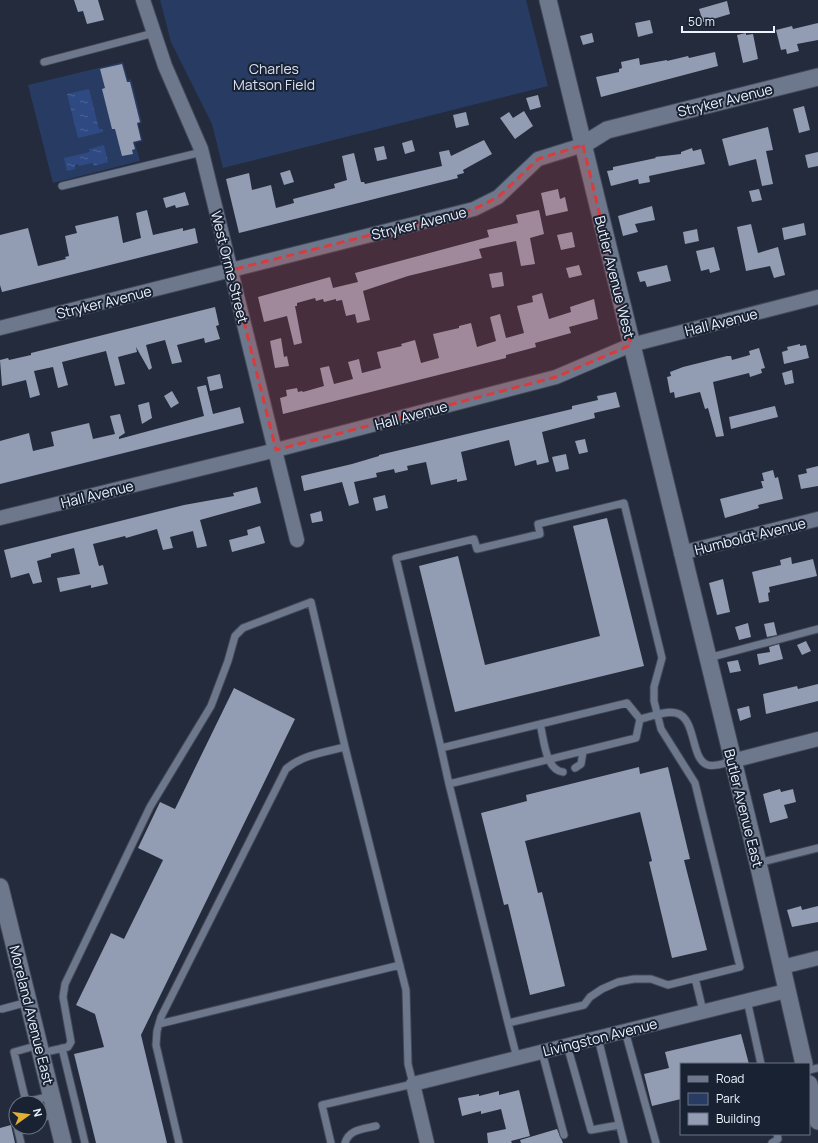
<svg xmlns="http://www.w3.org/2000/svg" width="818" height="1143" viewBox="0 0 818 1143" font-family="Manrope,sans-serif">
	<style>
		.park { fill: #283b62 }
		.water { fill: url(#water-ripples) }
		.building { fill: #929db3 }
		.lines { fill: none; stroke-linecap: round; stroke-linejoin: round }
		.service-casing { stroke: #424958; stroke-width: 9 }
		.minor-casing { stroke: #424958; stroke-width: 16 }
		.tertiary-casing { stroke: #424958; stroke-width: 19 }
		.service { stroke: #6e788d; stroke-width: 7 }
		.minor { stroke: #6e788d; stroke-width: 14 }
		.tertiary { stroke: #6e788d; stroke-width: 17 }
		.marked { fill: #d83c3d; fill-opacity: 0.2; stroke: #d83c3d; stroke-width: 3; stroke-dasharray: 8 5; stroke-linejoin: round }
		.labels { text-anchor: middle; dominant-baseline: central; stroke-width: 4; stroke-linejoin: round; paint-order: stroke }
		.park-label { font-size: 14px; fill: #d7e0f2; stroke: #192232 }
		.street-label { font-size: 14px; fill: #ecf2fe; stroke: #192232 }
	</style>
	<defs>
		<pattern id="water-ripples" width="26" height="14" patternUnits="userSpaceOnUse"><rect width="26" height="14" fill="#2f4983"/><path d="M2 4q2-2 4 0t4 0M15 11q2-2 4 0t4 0" fill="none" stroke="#4d6496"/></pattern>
	</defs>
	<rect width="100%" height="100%" fill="#232b3d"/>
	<path class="park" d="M160 0H526L548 86 223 168 212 124 171 42Z
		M123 62 128 80 131 79 142 123 138 124 143 141 135 143 140 161 53 183 28 85Z"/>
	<path class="water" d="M89 89 99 129H103V132L78 138 67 94Z
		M104 145 108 162 94 166 93 163 79 166 78 164 75 165V169L67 171 64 158 90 152 89 149Z"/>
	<path class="building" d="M74 0H98L104 20 87 24 83 11 78 12Z
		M727 1 730 14 703 22 699 9Z
		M650 20 653 33 638 37 635 23Z
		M818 23V40L797 44 799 51 787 54 786 49 781 50 776 30 792 26 793 29Z
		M592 33 594 42 583 45 580 36Z
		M746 33V35L753 34 758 59 743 63 737 35Z
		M715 52 718 66 601 97 596 77 619 72V69L622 68 621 62 639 58 640 65 667 60V61L688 56 689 58Z
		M122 64 127 82H130L140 122 137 123 141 140 133 142 135 149 132 150 133 154 122 156 115 129H112L102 89 105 88 100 69Z
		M538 95 541 107 530 110 526 98Z
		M804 106 810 130 799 133 793 109Z
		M524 111 533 126 515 139 500 118 509 112 513 118Z
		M466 112 469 125 456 128 453 115Z
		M768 127 773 150 766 151 773 184 762 186 756 159 729 166 722 139Z
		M412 140 415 151 405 154 402 143Z
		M484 140 492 154 463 170 464 173 457 175 458 178 239 233 226 179 249 173 252 190 271 185 276 208 294 203 293 199 335 188 334 184 347 180 342 156 354 153 361 182H364L365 184 442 166 439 152 449 150 451 156Z
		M384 146 387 159 377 161 374 148Z
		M692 148 693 151 701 149 705 164 649 176 650 182 639 184 638 179 611 186 607 171 613 170V167L656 158 655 157 681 154V152Z
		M818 152V166L808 168 805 155Z
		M290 170 294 182 284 185 280 173Z
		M558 189 560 199 565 197 568 211 546 216 541 193Z
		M759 189 762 200 752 202 749 191Z
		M185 192 189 205 176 208 175 205 166 208 163 198Z
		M652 206 655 220 635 224 638 232 623 236 618 216Z
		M147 210 153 235 183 228V231L195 228 198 243 2 292 0 285V235L28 228 38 266 66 259 65 257 69 256 65 236 77 233 75 226 118 216 123 243 141 238 136 213Z
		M539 210 544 234 530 238 535 264 521 266 516 241 479 249 482 258 408 276 363 291 370 320 357 323 355 314 346 316 342 300 336 301V299L324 302 323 299 316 301 315 298 297 303V306H295L302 343 294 345 287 316 264 322 258 297 330 277 333 288 358 282 355 273 489 237 487 230 518 223 516 215Z
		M804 223 806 235 784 240 782 228Z
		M751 224 758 253 778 247 785 275 774 278 770 266 746 271 737 227Z
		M697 229 699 241 685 244 683 232Z
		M572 232 575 247 561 250 557 235Z
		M714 247 720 270 710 273 709 269 701 271 696 251Z
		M579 265 582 275 569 278 566 268Z
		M667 265 671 281 647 287 645 281 640 282 637 272Z
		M502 272 504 286 492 288 489 274Z
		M542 293 549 319 571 312 570 307 594 299 598 319 569 327 571 333 535 343 536 347 506 355V358L283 414 280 398 287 396 286 390 297 388 298 392 302 391 303 392 324 386 320 368 329 366 334 384 353 379 348 362 359 359 362 373 381 368 377 352 402 346 401 344 415 340 421 363 439 358 433 334 459 328V326L471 323 477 347 496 341 490 317 500 314 506 338 524 333 517 306 533 302 532 296Z
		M215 307 219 325 216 326 220 339 205 343 204 338 177 345 182 362 172 364 165 340 146 345 152 368 149 370 136 347 137 352 118 357 125 384 115 386 106 351 62 362 68 385 58 388 53 367 34 371 40 395 30 398 26 380 2 386 0 360 8 358 9 360 31 355V353Z
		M281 338 284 357 287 356 289 366 275 368 270 341Z
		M800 344V346L806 345 809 358 784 364 782 352 788 350 787 347Z
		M759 348 765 368 761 369 762 373 750 377 749 373 713 382 724 436 716 437 708 408 705 409 700 392 675 398 674 392 670 393 667 377 671 376 670 372 683 367 727 356H731L732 360 750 355 749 351Z
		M792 370 794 383 785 385 782 373Z
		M220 374 223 388 210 391 207 377Z
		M206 385 213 414 240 407 244 423 0 484V441L29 433 33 451 54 446 51 432 89 423 93 439 115 434 110 416 120 414 125 433 119 437V439L204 416 197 387Z
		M172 391 179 403 171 408 164 396Z
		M616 392 620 407 594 413 595 418 542 432 549 462 537 465 536 460 515 466 509 440 461 452 467 480 457 482V479L431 485 426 462 407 466 408 470 395 473 394 469 376 473 377 477 354 482 359 503 349 506 342 482 304 491 301 476 352 464 379 456V455L572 409V406L598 400 597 396Z
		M149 402 152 418 142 424 138 405Z
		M775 406 778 417 731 429 729 417Z
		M585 439 588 452 579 454 575 441Z
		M566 454 569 469 556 472 552 457Z
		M818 466V486L801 489 798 475 807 473 806 469Z
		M773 470 775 478 778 477 783 499 758 505 759 508 725 518 720 499 763 488 761 481H764L762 473Z
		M257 487 261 503 200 520 207 546 197 548 193 531 170 537 173 548 163 550 157 529 126 538 125 536 93 544 99 566 103 565 108 584 91 588V585L60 592 57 578 80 574 74 548 51 554V557L37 561 42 582 33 584 29 573 11 578 4 550 184 505 234 496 233 493Z
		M385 495 388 508 376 511 373 498Z
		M321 511 323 521 312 523 310 514Z
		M607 518 644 666 455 712 419 566 458 556 485 665 600 636 573 526Z
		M260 526 265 543 232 552 229 540 248 535 247 530Z
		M791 557 792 564 813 559 817 576 769 587 770 592 768 593 769 601 759 603 752 572 781 565 780 560Z
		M723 579 730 612 717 615 709 583Z
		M774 622 777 635 767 637 764 624Z
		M748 623 751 637 739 640 735 627Z
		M806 641 811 651 802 655 797 645Z
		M779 644 783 659 759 665 757 654 770 652 769 647Z
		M738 660 741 671 730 673 727 662Z
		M818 684V701L766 714 763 694 797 686 798 689Z
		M234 688 295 719 141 1035 167 1143H96L74 1054 104 1047 95 1014 76 1005 111 933 124 939 163 860 138 848 160 802 175 809Z
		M749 706 751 717 740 721 737 709Z
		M639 767 640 774 668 767 690 859 684 860 707 950 672 958 649 862 652 861 640 812 525 841 538 893 542 892 565 986 530 995 508 904 504 905 481 813 527 801 526 795Z
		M780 789 781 792 793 789 796 802 784 805 788 818 770 823 763 794Z
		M801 906 802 910 818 906V922L792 927 787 910Z
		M741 1034 749 1064H681V1099L652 1106 644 1074 669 1068 665 1052Z
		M519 1090 530 1136 511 1141 512 1143H488L487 1133 506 1129 501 1109 481 1114V1111L462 1116 458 1098 479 1094V1096L499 1091V1095Z
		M11 1125 15 1143H0V1128Z
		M557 1129 563 1143H521L520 1140Z"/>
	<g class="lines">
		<defs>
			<path id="service" d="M44 62 154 33
				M62 186 202 152
				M708 658 818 629
				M640 719 627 703 441 748 449 784 636 738 640 719C651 717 665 710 676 713 697 718 690 760 708 765 716 767 725 763 732 761
				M540 724C544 738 545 770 563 772
				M441 748 396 558 474 539 477 549 540 534 538 524 624 503 662 658 654 687V701L661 729 695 783 740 967 668 985 651 979H634L618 982 602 989 590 997 584 1005 508 1023 449 784
				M575 768 581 764 583 752
				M758 863 818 848
				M695 978 703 1011
				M747 1000 761 1064
				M2 1009 28 1002
				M508 1023 517 1058
				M159 1024 400 965
				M625 1031 656 1143
				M598 1038 624 1143
				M39 1045 14 1052 26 1102 51 1096
				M567 1045 591 1130 619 1125
				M62 1048 85 1143
				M542 1052 564 1135
				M41 1053 68 1047 71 1042 63 997 65 984 150 807 211 706 228 661 235 636 243 628 311 602 345 747 406 990 408 1064 413 1084 322 1105 331 1143
				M809 1070 818 1068
				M40 1118 56 1114
				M17 1127 21 1143
				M179 1143 156 1045 157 1031 161 1017 286 769C302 755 325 752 345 747
				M345 1143C349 1129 364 1129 376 1126
				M772 1143 778 1139 777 1134"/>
			<path id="minor" d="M143 0 165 66 201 149 297 540
				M0 328 474 209 498 197 538 159 583 145
				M0 518 276 450 556 377 631 345 818 297
				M681 553 818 519
				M732 761 818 739
				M782 967 818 958
				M427 1143 413 1084 786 991"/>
			<path id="tertiary" d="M548 0 758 863 804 1064
				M583 145 607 130 818 77
				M0 887 63 1143
				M809 1084 818 1121"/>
		</defs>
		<use href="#service" class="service-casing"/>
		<use href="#minor" class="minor-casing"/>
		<use href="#tertiary" class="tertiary-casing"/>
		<use href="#service" class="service"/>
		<use href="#minor" class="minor"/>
		<use href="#tertiary" class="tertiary"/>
	</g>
	<path class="marked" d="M583 145 631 345 556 377 276 450 231 270 474 209 498 197 538 159Z"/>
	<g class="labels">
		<g class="park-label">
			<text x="274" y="68">Charles<tspan x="274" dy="16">Matson Field</tspan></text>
		</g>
		<g class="street-label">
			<text transform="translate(725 100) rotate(-14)">Stryker Avenue</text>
			<text transform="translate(419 223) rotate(-14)">Stryker Avenue</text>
			<text transform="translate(230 267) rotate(76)">West Orme Street</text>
			<text transform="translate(615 277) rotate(76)">Butler Avenue West</text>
			<text transform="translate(104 302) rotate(-14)">Stryker Avenue</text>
			<text transform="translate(721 322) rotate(-14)">Hall Avenue</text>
			<text transform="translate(411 415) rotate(-15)">Hall Avenue</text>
			<text transform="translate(97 494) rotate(-14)">Hall Avenue</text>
			<text transform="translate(750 536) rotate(-14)">Humboldt Avenue</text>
			<text transform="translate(744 808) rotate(76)">Butler Avenue East</text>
			<text transform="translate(32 1015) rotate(76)">Moreland Avenue East</text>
			<text transform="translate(600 1037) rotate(-14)">Livingston Avenue</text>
		</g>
	</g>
	<rect x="680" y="1063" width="130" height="72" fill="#192232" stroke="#6d7584"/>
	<rect x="688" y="1076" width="20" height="6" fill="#6e788d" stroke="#6d7584"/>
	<text x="716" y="1083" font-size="12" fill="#ecf2fe">Road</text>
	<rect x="688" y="1093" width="20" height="12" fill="#283b62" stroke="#6d7584"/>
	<text x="716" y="1103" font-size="12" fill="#ecf2fe">Park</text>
	<rect x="688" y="1113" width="20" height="12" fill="#929db3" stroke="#6d7584"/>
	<text x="716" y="1123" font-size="12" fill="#ecf2fe">Building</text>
	<g transform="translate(28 1115) rotate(76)"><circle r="19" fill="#192232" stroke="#6d7584"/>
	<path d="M0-3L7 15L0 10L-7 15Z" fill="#e2af34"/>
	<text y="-6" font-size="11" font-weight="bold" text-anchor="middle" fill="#ecf2fe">N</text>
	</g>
	<path d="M682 26v6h92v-6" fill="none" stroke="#ecf2fe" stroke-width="2"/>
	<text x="688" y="26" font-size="12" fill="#ecf2fe" stroke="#192232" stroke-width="3" paint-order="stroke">50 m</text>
</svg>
